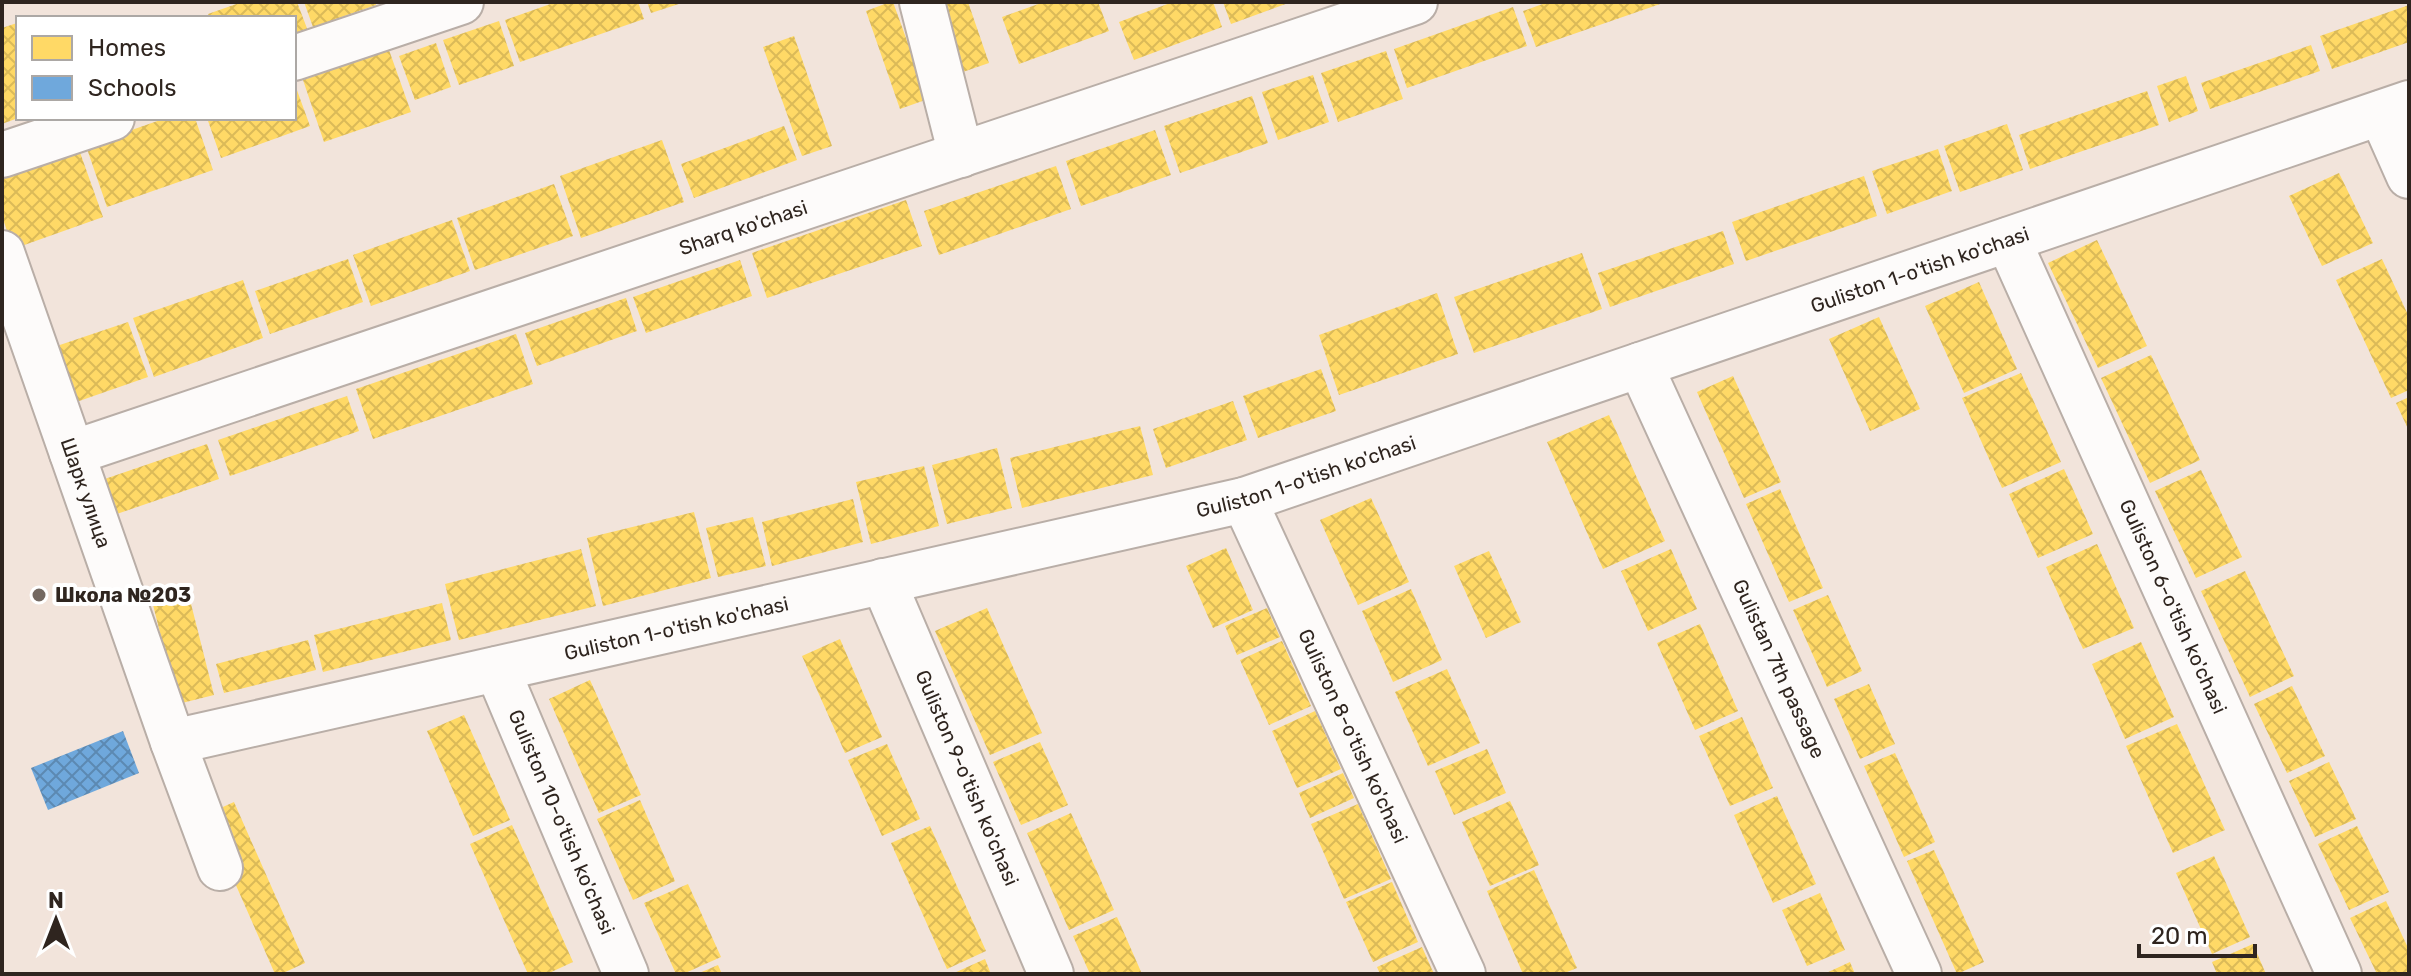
<svg xmlns="http://www.w3.org/2000/svg" width="2411" height="976" viewBox="0 0 2411 976" font-family="Rubik,sans-serif">
	<style>
		.homes { fill: url(#homes-cross-hatch) }
		.schools { fill: url(#schools-cross-hatch) }
		.lines { fill: none; stroke-linecap: round; stroke-linejoin: round }
		.minor-casing { stroke: #b9aea7; stroke-width: 48 }
		.minor { stroke: #fdfbfa; stroke-width: 44 }
		.poi-dot { fill: #736861; stroke: #fff; stroke-width: 3 }
		.labels { text-anchor: middle; dominant-baseline: central; stroke-width: 8; stroke-linejoin: round; paint-order: stroke }
		.street-label { font-size: 20px; fill: #2f251f; stroke: #fff }
		.poi-label { font-size: 20px; font-weight: bold; fill: #2f251f; stroke: #fff; text-anchor: start }
	</style>
	<defs>
		<pattern id="homes-cross-hatch" width="8" height="8" patternUnits="userSpaceOnUse" patternTransform="scale(2)"><rect width="8" height="8" fill="#ffd966"/><path d="M0 0l8 8M0 8l8-8" fill="none" stroke="#dbba58"/></pattern>
		<pattern id="schools-cross-hatch" width="8" height="8" patternUnits="userSpaceOnUse" patternTransform="scale(2)"><rect width="8" height="8" fill="#6fa8dc"/><path d="M0 0l8 8M0 8l8-8" fill="none" stroke="#5c89b2"/></pattern>
	</defs>
	<rect width="100%" height="100%" fill="#f2e4db"/>
	<path class="homes" d="M242 2H297L308 31 294 36V18H210L208 14Z
		M304 2H375L376 5 313 27Z
		M556 2H638L644 19 520 62 505 20Z
		M647 2H682V3L651 13Z
		M890 2H893L928 99 900 109 866 11Z
		M936 2H968L989 63 960 73Z
		M1044 2H1098L1109 31 1019 64 1002 17Z
		M1173 2H1213L1222 27 1134 60 1119 22Z
		M1223 2H1291L1231 24Z
		M1548 2H1666L1536 47 1523 11Z
		M2409 5V42L2332 69 2320 36Z
		M1513 7 1527 46 1407 88 1394 49Z
		M499 21 514 66 459 85 443 40Z
		M17 23 18 118 2 124V28Z
		M794 36 832 146 802 156 763 47Z
		M436 43 451 87 415 100 399 56Z
		M2311 45 2320 71 2210 109 2201 83Z
		M389 50 411 112 324 142 303 80Z
		M1386 51 1403 99 1338 122 1321 73Z
		M1313 75 1329 122 1278 140 1262 92Z
		M2186 76 2198 111 2169 122 2157 86Z
		M294 82 310 126 221 158 207 118H294Z
		M2147 91 2159 125 2030 169 2019 135Z
		M1252 96 1268 143 1180 173 1164 126Z
		M166 118H195L213 170 107 207 86 146Z
		M2007 124 2023 170 1960 192 1944 146Z
		M784 126 797 160 694 198 681 164Z
		M1155 130 1171 175 1081 206 1066 161Z
		M662 140 684 202 581 238 560 176Z
		M77 144 103 217 13 249 2 216V170Z
		M1938 149 1952 191 1887 214 1872 171Z
		M1056 166 1071 209 939 255 924 211Z
		M2339 173 2373 243 2322 266 2289 196Z
		M1864 176 1877 216 1746 261 1732 222Z
		M554 184 573 236 475 270 457 218Z
		M906 200 922 246 767 298 752 253Z
		M452 220 470 271 371 306 353 255Z
		M1723 231 1734 264 1610 307 1598 273Z
		M2097 240 2147 346 2098 368 2048 263Z
		M1582 253 1602 309 1474 353 1454 297Z
		M348 259 363 302 270 334 255 291Z
		M2382 259 2409 317V390L2391 398 2336 280Z
		M740 260 752 296 646 333 633 297Z
		M243 280 263 338 154 377 133 318Z
		M1979 282 2017 369 1964 393 1925 306Z
		M1437 293 1458 354 1339 395 1319 335Z
		M626 298 637 331 537 366 525 333Z
		M1879 317 1920 409 1870 431 1829 339Z
		M128 322 148 377 62 407 42 351Z
		M516 334 533 384 373 439 356 389Z
		M2151 355 2200 460 2150 483 2101 378Z
		M1321 369 1336 411 1258 438 1243 396Z
		M2021 373 2061 462 2002 488 1962 398Z
		M1733 376 1781 482 1744 498 1697 392Z
		M347 396 359 431 230 476 218 440Z
		M2409 397V431L2396 403Z
		M1233 401 1247 440 1166 468 1153 429Z
		M1609 415 1665 541 1603 569 1547 442Z
		M1140 426 1153 475 1022 508 1010 458Z
		M207 444 219 479 108 517 96 482Z
		M997 448 1012 508 947 524 932 465Z
		M924 466 939 526 871 544 856 482Z
		M2064 469 2093 534 2038 558 2009 494Z
		M2201 470 2242 557 2196 578 2155 491Z
		M1780 489 1823 588 1789 602 1746 504Z
		M1371 498 1409 582 1358 605 1320 520Z
		M853 499 863 542 772 566 762 522Z
		M694 512 711 578 603 606 587 538Z
		M753 517 766 566 718 577 706 528Z
		M2097 544 2134 628 2083 649 2046 567Z
		M1226 548 1253 610 1213 628 1186 566Z
		M581 549 596 606 459 640 445 584Z
		M1671 549 1697 609 1648 631 1621 571Z
		M1489 551 1521 622 1486 638 1454 566Z
		M2245 571 2294 676 2250 697 2201 591Z
		M186 584 214 695 178 704 150 593Z
		M1411 589 1442 660 1393 682 1362 611Z
		M1828 595 1862 671 1827 687 1793 610Z
		M442 603 451 640 323 672 314 635Z
		M987 608 1042 733 990 755 935 631Z
		M1267 608 1280 637 1237 655 1225 626Z
		M1700 624 1738 711 1695 730 1657 643Z
		M840 639 882 737 845 753 802 656Z
		M308 640 316 670 224 693 216 664Z
		M1282 641 1311 706 1269 725 1240 660Z
		M2141 642 2174 717 2125 739 2092 664Z
		M1447 669 1480 743 1428 766 1395 692Z
		M590 680 641 795 599 813 549 699Z
		M1869 684 1895 744 1860 759 1834 699Z
		M2292 686 2325 756 2287 773 2254 704Z
		M1315 711 1341 769 1297 788 1272 731Z
		M464 715 510 820 473 836 427 731Z
		M1742 717 1773 788 1730 806 1699 736Z
		M2177 724 2225 830 2173 853 2126 746Z
		M1040 742 1068 805 1021 825 993 762Z
		M887 744 920 819 882 836 848 760Z
		M1487 749 1506 793 1454 815 1435 771Z
		M1895 753 1935 842 1904 857 1864 766Z
		M2329 762 2356 819 2315 837 2289 781Z
		M1343 773 1354 798 1310 818 1299 793Z
		M1777 796 1816 884 1773 903 1734 815Z
		M640 800 675 881 633 900 597 819Z
		M1510 801 1539 865 1490 886 1462 822Z
		M234 802 305 963 281 974H275L205 815Z
		M1358 804 1391 879 1344 899 1311 824Z
		M1071 813 1114 910 1069 930 1027 833Z
		M512 825 573 962 547 974H528L470 844Z
		M930 826 986 951 947 969 891 843Z
		M2357 826 2389 892 2349 910 2318 844Z
		M1934 850 1984 962 1957 974 1907 861Z
		M2214 856 2250 937 2212 954 2176 873Z
		M1534 870 1577 968 1562 974H1523L1487 891Z
		M1392 882 1418 942 1373 962 1346 902Z
		M688 884 721 957 683 974H676L644 903Z
		M1820 893 1845 950 1807 966 1782 910Z
		M2386 901 2409 950V974H2377L2350 918Z
		M1117 917 1142 974H1090L1073 936Z
		M2253 944 2266 974H2217L2212 962Z
		M1422 947 1434 974H1380L1377 967Z
		M985 959 991 974H952Z
		M1850 962 1855 974H1824Z
		M718 965 722 974H697Z"/>
	<path class="schools" d="M123 731 139 773 48 810 31 768Z"/>
	<g class="lines">
		<defs>
			<g id="minor">
				<path d="M922 2 961 155"/>
				<path d="M294 58 461 2"/>
				<path d="M2381 113 2409 176"/>
				<path d="M2 155 112 118"/>
				<path id="s1" d="M2008 240 2339 974"/>
				<path id="s2" d="M2 253 173 742 220 868"/>
				<path id="s3" d="M1640 365 1919 974"/>
				<path id="s4" d="M72 453 1415 2"/>
				<path id="s5" d="M1244 500 1463 974"/>
				<path id="s6" d="M883 581 1051 974"/>
				<path id="s7" d="M497 669 626 974"/>
				<path id="s8" d="M173 742 1244 500 2409 103"/>
			</g>
		</defs>
		<use href="#minor" class="minor-casing"/>
		<use href="#minor" class="minor"/>
	</g>
	<circle class="poi-dot" cx="39" cy="595" r="8"/>
	<g class="labels">
		<g class="street-label">
			<text stroke="none"><textPath href="#s4" startOffset="708">Sharq ko'chasi</textPath></text>
			<text stroke="none"><textPath href="#s8" startOffset="1812">Guliston 1-o'tish ko'chasi</textPath></text>
			<text stroke="none"><textPath href="#s8" startOffset="1164">Guliston 1-o'tish ko'chasi</textPath></text>
			<text stroke="none"><textPath href="#s2" startOffset="254">Шарк улица</textPath></text>
			<text stroke="none"><textPath href="#s1" startOffset="402">Guliston 6-o'tish ko'chasi</textPath></text>
			<text stroke="none"><textPath href="#s8" startOffset="516">Guliston 1-o'tish ko'chasi</textPath></text>
			<text stroke="none"><textPath href="#s3" startOffset="334">Gulistan 7th passage</textPath></text>
			<text stroke="none"><textPath href="#s5" startOffset="260">Guliston 8-o'tish ko'chasi</textPath></text>
			<text stroke="none"><textPath href="#s6" startOffset="214">Guliston 9-o'tish ko'chasi</textPath></text>
			<text stroke="none"><textPath href="#s7" startOffset="166">Guliston 10-o'tish ko'chasi</textPath></text>
		</g>
		<g class="poi-label">
			<text x="55" y="595">Школа №203</text>
		</g>
	</g>
	<rect width="2411" height="976" fill="none" stroke="#2f251f" stroke-width="8"/>
	<rect x="16" y="16" width="280" height="104" fill="#ffffff" stroke="#aca8a5" stroke-width="2"/>
	<rect x="32" y="36" width="40" height="24" fill="#ffd966" stroke="#aca8a5" stroke-width="2"/>
	<text x="88" y="56" font-size="24" fill="#2f251f">Homes</text>
	<rect x="32" y="76" width="40" height="24" fill="#6fa8dc" stroke="#aca8a5" stroke-width="2"/>
	<text x="88" y="96" font-size="24" fill="#2f251f">Schools</text>
	<g transform="translate(56 920)" stroke="#ffffff" stroke-width="6" paint-order="stroke">
	<path d="M0-6L14 30L0 20L-14 30Z" fill="#2f251f"/>
	<text y="-12" font-size="22" font-weight="bold" text-anchor="middle" fill="#2f251f">N</text>
	</g>
	<path d="M2139 944v12h116v-12" fill="none" stroke="#2f251f" stroke-width="4"/>
	<text x="2151" y="944" font-size="24" fill="#2f251f" stroke="#ffffff" stroke-width="6" paint-order="stroke">20 m</text>
</svg>
